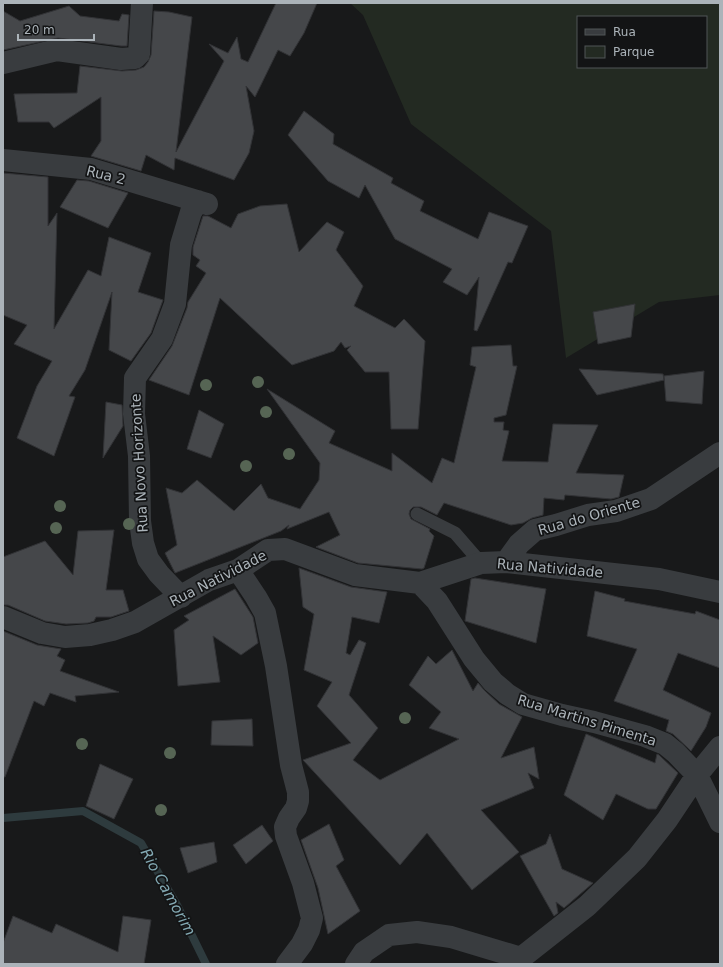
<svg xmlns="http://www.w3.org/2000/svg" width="723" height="967" viewBox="0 0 723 967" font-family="'DejaVu Sans',sans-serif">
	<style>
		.green { fill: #232a22; fill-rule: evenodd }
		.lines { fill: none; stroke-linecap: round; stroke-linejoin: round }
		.stream { stroke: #2e3b3e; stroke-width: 8 }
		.building { fill: #45474a; stroke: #323336 }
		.service { stroke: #393c3f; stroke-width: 13 }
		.minor { stroke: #393c3f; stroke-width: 22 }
		.tree { fill: #566554 }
		.labels { text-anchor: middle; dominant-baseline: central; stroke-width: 3.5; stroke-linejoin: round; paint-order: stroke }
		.street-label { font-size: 14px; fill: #abb3b9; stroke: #131415 }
		.water-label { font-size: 15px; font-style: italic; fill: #83a9b3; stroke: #131415 }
	</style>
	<rect width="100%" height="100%" fill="#18191a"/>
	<path class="green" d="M350 3H720V295L659 302 566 358 551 231 411 124 363 15ZM578 17H706V67H578Z"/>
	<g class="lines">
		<path class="stream" d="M3 818 83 811 141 843 177 905 206 964"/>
	</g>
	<path class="building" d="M276 3H317L304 33 290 56 278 50 255 97 246 86 254 131 249 153 234 180 175 158 174 170 146 155 141 171 91 156 101 141V97L54 128 49 122H18L14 94 77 93 80 66 122 71 136 70 144 67 148 62 151 55 154 11 169 12 192 17 176 152 224 61 209 44 228 53 237 37 241 59 248 62Z
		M69 6 80 16 119 21 122 14 129 15 127 46H121L58 38 3 50V11L20 21Z
		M304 111 334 134 333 144 393 178 391 183 424 201 420 211 478 239 489 212 528 226 512 263 508 262 477 331 474 330 479 277 467 295 443 282 452 269 395 239 365 185 359 198 328 181 288 135Z
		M3 173 48 177V226L57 213 54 329 88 270 101 276 109 237 151 253 138 292 163 300 151 333 131 361 109 350 112 292 85 370 69 396 75 397 54 456 17 438 37 386 52 361 14 344 27 325 3 315Z
		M77 180 89 181 128 193 108 228 60 207Z
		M287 204 299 252 327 222 344 232 336 250 363 286 354 306 395 328 404 319 425 341 418 429H391L389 372H365L347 350 351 346 345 348 341 342 334 351 292 365 220 298 189 395 149 380 172 346 187 308 188 302 206 273 196 266 200 260 193 255V247L203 216H208L231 228 238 214 260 206Z
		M635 304 631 337 598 344 593 312Z
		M511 345 513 366H517L506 415 494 418V422H504L503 430 509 431 502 461 548 462 553 424 598 425 576 473 624 475 619 497 611 499 565 495 564 500 544 498 543 515 532 518 523 523 511 525 444 503 437 515 421 507H413L410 510 409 514 411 519 430 529 429 531 434 536 424 568 422 569 358 563 316 547 340 535 329 512 287 529 289 525 281 531 175 573 165 553 177 545 166 488 182 493 197 480 234 511 261 484 268 498 300 509 319 480 320 463 267 389 335 431 329 443 392 471V453L432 483 442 458 454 463 476 367 470 365 472 347Z
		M579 369 663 374 664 380 597 395Z
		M704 371 702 404 666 401 664 376Z
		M106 402 122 405 123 426 103 458Z
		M199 410 224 424 211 458 187 449Z
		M114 530 106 590H123L129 611 111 617H96L94 621 88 623 66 624 45 621 8 605H3V557L45 541 73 575 78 531Z
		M299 568 351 587 387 592 379 623 352 617 346 653 350 655 359 640 366 643 349 695 378 728 353 760 380 780 459 739 429 728 441 712 409 685 428 656 436 664 452 650 473 691 478 683 485 691 499 704 522 717 501 758 534 747 539 779 528 773 534 788 481 810 519 852 472 890 427 833 400 865 303 760 351 743 317 706 332 682 304 670 314 614 303 607Z
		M475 578 546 589 536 643 465 621 471 579Z
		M235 589 253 617 258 643 241 655 213 636 220 682 178 686 174 630 189 620 184 616Z
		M595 591 625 599 624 601 695 614 696 611 720 620V668L678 653 663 690 711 713 706 727 691 751 673 734 666 731 669 720 614 701 637 649 587 636Z
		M3 631 37 645 61 649 57 656 65 660 60 671 119 692 75 696 76 702 50 693 44 706 34 701 5 777H3Z
		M252 719 253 746 211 745 212 721Z
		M586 734 655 763 657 754 659 755 678 773 656 809H648L616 794 603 820 564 795Z
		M100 764 133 779 114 819 86 806Z
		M329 824 344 860 336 866 360 911 328 934 318 888 301 840Z
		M262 825 273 841 246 864 233 845Z
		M550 834 562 869 593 883 564 908 556 902 558 913 554 916 520 856 546 844Z
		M214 842 217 862 188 873 180 848Z
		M13 916 52 933 56 924 118 952 123 916 151 920 144 964H3V943Z"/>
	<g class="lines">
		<path class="service" d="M417 514 455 533 481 563"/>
		<path class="minor" d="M3 63 57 50 121 59 135 58 139 54 142 3
			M3 160 91 169 207 204
			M506 562 519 544 535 530 556 525 588 515 616 511 651 499 720 453
			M238 570 256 597 265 613 276 666 291 765 298 792V801L296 808 289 818 285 827 286 836 303 883 312 918 309 930 302 944 287 964
			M420 583 437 601 474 659 493 682 507 694 523 704 562 715 594 722 645 736 665 744 676 753 697 775 720 822
			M181 597 159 574 148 559 143 543 140 521 139 456 134 414 135 378 162 339 175 304 181 245 191 212 198 201
			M3 617 42 633 65 637 90 635 112 630 135 622 209 580 238 570 268 550 285 549 355 575 420 583 481 563 506 562 659 579 720 592
			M356 964 364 952 389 935 417 932 451 937 521 958 587 906 637 858 667 820 697 775 720 747"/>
	</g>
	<g class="tree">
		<circle cx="258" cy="382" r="6"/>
		<circle cx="206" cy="385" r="6"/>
		<circle cx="266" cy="412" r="6"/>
		<circle cx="289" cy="454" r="6"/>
		<circle cx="246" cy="466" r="6"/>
		<circle cx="60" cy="506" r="6"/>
		<circle cx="129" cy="524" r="6"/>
		<circle cx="56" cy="528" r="6"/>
		<circle cx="405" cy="718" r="6"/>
		<circle cx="82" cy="744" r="6"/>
		<circle cx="170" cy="753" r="6"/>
		<circle cx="161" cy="810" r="6"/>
	</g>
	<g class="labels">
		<g class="street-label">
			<text transform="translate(106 175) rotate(14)">Rua 2</text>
			<text transform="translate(139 463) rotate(-93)">Rua Novo Horizonte</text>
			<text transform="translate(589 516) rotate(-16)">Rua do Oriente</text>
			<text transform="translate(550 568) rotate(5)">Rua Natividade</text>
			<text transform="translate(218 578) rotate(-27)">Rua Natividade</text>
			<text transform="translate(587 720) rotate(17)">Rua Martins Pimenta</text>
		</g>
		<g class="water-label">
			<text transform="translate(168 892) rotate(61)">Rio Camorim</text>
		</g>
	</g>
	<rect width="723" height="967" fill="none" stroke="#abb3b9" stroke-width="8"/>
	<rect x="577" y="16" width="130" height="52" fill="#131415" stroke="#505457"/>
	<rect x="585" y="29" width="20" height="6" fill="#393c3f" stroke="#505457"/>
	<text x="613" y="36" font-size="12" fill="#abb3b9">Rua</text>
	<rect x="585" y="46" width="20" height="12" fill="#232a22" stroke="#505457"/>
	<text x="613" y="56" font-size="12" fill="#abb3b9">Parque</text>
	<path d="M18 34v6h76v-6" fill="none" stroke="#abb3b9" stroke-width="2"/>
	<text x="24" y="34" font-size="12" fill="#abb3b9" stroke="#131415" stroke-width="3" paint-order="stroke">20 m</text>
</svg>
